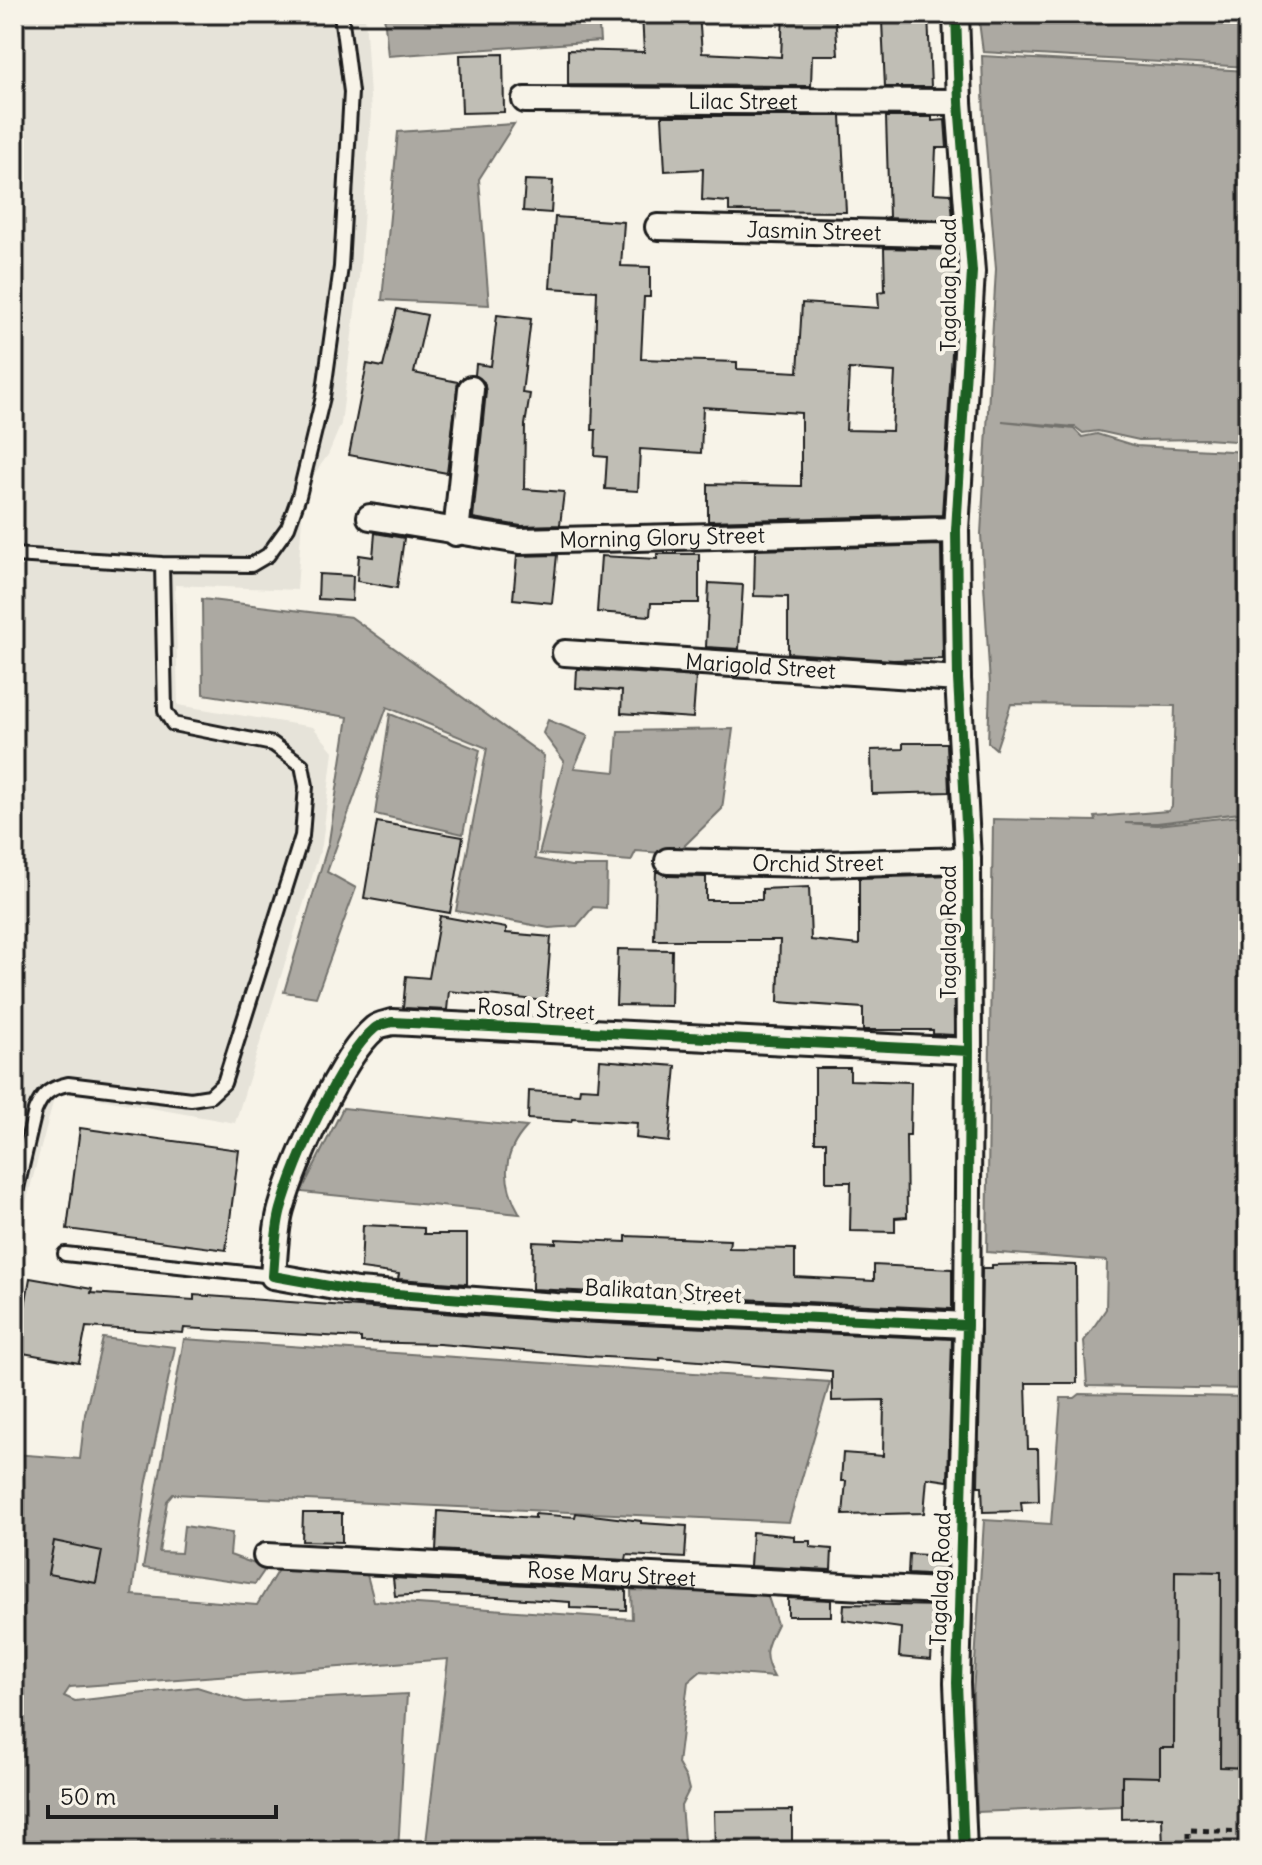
<svg xmlns="http://www.w3.org/2000/svg" width="1262" height="1865" viewBox="0 0 1262 1865" font-family="Delius,sans-serif">
	<style>
		.built { fill: #e6e3d9 }
		.water { fill: #aca9a2; stroke: #72716c; stroke-width: 2 }
		.building { fill: #c0beb5; stroke: #1c1c1c; stroke-width: 2; fill-rule: evenodd }
		.lines { fill: none; stroke-linecap: round; stroke-linejoin: round }
		.service-casing { stroke: #1c1c1c; stroke-width: 18 }
		.minor-casing { stroke: #1c1c1c; stroke-width: 30 }
		.path { stroke: #1c1c1c; stroke-width: 5; stroke-dasharray: 6 6; stroke-linecap: butt }
		.service { stroke: #f7f3e8; stroke-width: 12 }
		.minor { stroke: #f7f3e8; stroke-width: 24 }
		.cycleway-casing { stroke: #f7f3e8; stroke-width: 15 }
		.cycleway { stroke: #1b5e20; stroke-width: 10 }
		.labels { text-anchor: middle; dominant-baseline: central; stroke-width: 8; stroke-linejoin: round; paint-order: stroke }
		.street-label { font-size: 22px; fill: #1c1c1c; stroke: #f7f3e8 }
	</style>
	<rect width="100%" height="100%" fill="#f7f3e8"/>
	<filter id="ink" filterUnits="userSpaceOnUse"><feTurbulence type="fractalNoise" baseFrequency=".0125" numOctaves="2"/><feDisplacementMap in="SourceGraphic" scale="16" xChannelSelector="R" yChannelSelector="G"/><feConvolveMatrix kernelMatrix="1 2 1 2 8 2 1 2 1" color-interpolation-filters="sRGB"/></filter>
	<g filter="url(#ink)">
		<path class="built" d="M14 14H365L371 114 359 278 341 424 328 455 304 488 297 590 175 585 178 705 313 727 333 751 322 845 235 1123 56 1091 14 1248Z"/>
		<path class="water" d="M384 14H598L600 41 388 56Z
			M978 14H1248V67L983 52Z
			M982 56 1248 71V442L1206 439 1139 440 1098 431 1083 433 1075 427 1002 421 1074 429 1082 437 1097 434 1136 446 1248 452V812L1157 823H1125L1157 825 1248 815V1389L1087 1386 1084 1341 1106 1309 1107 1261 987 1252 993 819 1096 821 1095 817 1168 811 1172 806 1175 706 1011 704 996 749 988 742 990 685 981 534 996 269 984 121Z
			M514 124 479 179 489 305 382 300 398 132Z
			M202 599 351 617 544 756 535 859 571 866H607L606 908 593 907 577 926 549 928 456 911 487 748 387 707 327 872 356 888 316 997 284 992 329 841 348 717 203 694Z
			M390 714 480 750 463 834 375 814Z
			M548 720 588 736 574 768 615 772 618 731 733 729 722 809 676 854 636 851 631 861 539 854 564 761 543 733Z
			M343 1108 527 1127C501 1155 502 1183 520 1214L301 1192Z
			M103 1338 175 1347 146 1486 132 1595 257 1605 279 1568 367 1575 374 1601 632 1619 631 1590 767 1594 777 1624C766 1646 761 1655 774 1677L701 1671 688 1682 678 1764 686 1778 689 1790 681 1806 685 1851H425L448 1659 70 1687 64 1696 75 1701 197 1687 245 1702 407 1694 398 1851H14V1454L80 1459 85 1414Z
			M184 1339 830 1382 789 1522 173 1494 167 1501 159 1552 181 1553 184 1526 232 1533 230 1555 266 1568 255 1584 143 1568Z
			M1080 1394 1248 1397V1768L1220 1767 1175 1572 1174 1748H1160V1777H1122L1121 1806 977 1812 973 1694 984 1520 1051 1524 1061 1398H1075Z"/>
		<path class="building" d="M642 14H699L702 53 781 57 783 14H835L838 55H812L811 86 568 85V50L644 52Z
			M885 14H928L931 87H885L882 21H885Z
			M503 54 504 112 462 113 460 55Z
			M662 116H841L846 212 729 211V202L702 200 703 169 665 171Z
			M886 117H932V121L945 120 947 148H936L934 193 951 194 953 220 883 218 889 217Z
			M525 180 553 181 551 213 523 211Z
			M555 217 624 222 621 266 650 267V297H644L641 359 737 362V369L798 372 802 303 879 308 878 292 885 291 884 248 955 250 957 272 942 515 708 521V484L801 486V413L703 407 701 453 640 449 638 491 605 489 607 457 595 456 596 430H592L597 291 550 288ZM849 369 895 372 892 431 846 430Z
			M397 309 427 315 414 373 458 382 447 473 349 455 367 364 383 367Z
			M497 315 531 319 522 393 530 394 525 425 524 489 564 492 560 525 521 526 473 518 486 391 484 382 475 375 476 364 491 366Z
			M375 533 404 538 397 588 357 581 359 555 373 557Z
			M941 545 943 659 893 660 788 653V597L754 596 755 550Z
			M657 554H699V603H651L650 616 597 612 601 556 657 559Z
			M557 555 552 603 513 599 517 556Z
			M319 574 353 576 352 601 318 599Z
			M709 583 743 585 739 649 706 647Z
			M577 669 696 677 693 718 621 713 622 691 576 688Z
			M903 743H947L949 792 872 794 871 750 903 749Z
			M377 822 463 837 450 913 364 898Z
			M656 871 668 876 706 877V900H762V889L809 887 811 940 859 945V878L953 875 954 1035 933 1034V1030H863V1008L778 1002 780 940H654Z
			M440 916 506 928V933L551 937 546 1001 449 991 447 1010 403 1008 406 976 429 978Z
			M618 949 672 950 671 1006 616 1005Z
			M600 1060 676 1066 669 1142 636 1138 637 1123 572 1119 571 1122 528 1119 529 1091 579 1094 580 1088 598 1089Z
			M815 1068H850V1080L911 1082 910 1135H906L907 1217 895 1218V1232L850 1231 851 1182H826V1142H815Z
			M80 1128 239 1150 226 1250 67 1229Z
			M363 1225 424 1228V1234H467V1284L398 1279 399 1274 361 1269Z
			M626 1236 730 1240 729 1248 795 1249V1277L874 1281V1265L952 1269V1309L532 1289 533 1242 556 1243V1239L626 1242Z
			M1039 1264 1076 1265 1077 1383H1026L1028 1449H1038L1039 1501 1021 1502 1022 1511 983 1512 982 1486H978L982 1268H992V1265Z
			M30 1278 92 1289 91 1293 194 1300V1295L555 1321 952 1339 948 1481 927 1478 924 1513 843 1515 846 1481H841L843 1453 883 1456 884 1400 832 1401V1371L660 1358V1360L586 1356 439 1344 361 1342V1338L184 1328 183 1333 86 1327 79 1363 17 1352Z
			M438 1511 535 1518V1514L575 1517 576 1513 641 1521V1523L687 1526 685 1558 627 1555 626 1560 436 1550Z
			M303 1513H342V1542L302 1541Z
			M752 1532 794 1536V1541H810V1547L832 1549 831 1570 750 1566Z
			M54 1541 102 1551 96 1583 48 1574Z
			M909 1554 946 1556 945 1576 908 1574Z
			M1175 1571 1221 1572 1220 1767 1248 1768V1851H1163L1162 1817 1122 1819V1776L1160 1777V1748H1174Z
			M393 1578 626 1590V1610L570 1608V1602L497 1597 425 1594 395 1596Z
			M788 1598 831 1600V1616H788Z
			M844 1604 944 1606V1628H933L931 1660 899 1657 901 1628 843 1620Z
			M792 1810V1851H715L714 1811Z"/>
		<g class="lines">
			<defs>
				<path id="service" d="M14 555 162 564 251 565 268 555 288 527 299 496 323 397 341 267 351 92 341 14
					M14 1201 35 1111C42 1094 50 1088 68 1084L191 1099 210 1096 224 1083 302 836 306 786 302 765 273 744 173 724 165 711 162 564
					M65 1254 273 1276"/>
				<g id="minor">
					<path d="M956 14 959 102 972 272 956 530 958 679 968 860 969 1051 967 1325 957 1683 964 1851"/>
					<path id="s1" d="M525 100 959 102"/>
					<path id="s2" d="M658 227 970 235"/>
					<path id="s3" d="M370 517 520 541 956 530"/>
					<path d="M456 533 471 389"/>
					<path id="s4" d="M565 653 958 679"/>
					<path id="s5" d="M668 861 815 864 968 860"/>
					<path d="M967 1325 556 1306 357 1291 273 1276C275 1254 275 1230 281 1209 294 1164 340 1057 375 1028 380 1024 386 1024 392 1022L969 1051"/>
					<path id="s6" d="M266 1556 959 1592"/>
				</g>
			</defs>
			<use href="#service" class="service-casing"/>
			<use href="#minor" class="minor-casing"/>
			<path class="path" d="M1188 1851V1830L1248 1832"/>
			<use href="#service" class="service"/>
			<use href="#minor" class="minor"/>
			<defs>
				<path id="cycleway" d="M956 14 959 102 972 272 956 530 958 679 968 860 969 1051 967 1325 957 1683 964 1851
					M967 1325 556 1306 357 1291 273 1276C275 1254 275 1230 281 1209 294 1164 340 1057 375 1028 380 1024 386 1024 392 1022L969 1051"/>
			</defs>
			<use href="#cycleway" class="cycleway-casing"/>
			<use href="#cycleway" class="cycleway"/>
		</g>
	</g>
	<g class="labels">
		<g class="street-label">
			<text stroke="none"><textPath href="#s1" startOffset="218">Lilac Street</textPath></text>
			<text stroke="none"><textPath href="#s2" startOffset="156">Jasmin Street</textPath></text>
			<text transform="translate(948 285) rotate(-90)">Tagalag Road</text>
			<text stroke="none"><textPath href="#s3" startOffset="294">Morning Glory Street</textPath></text>
			<text stroke="none"><textPath href="#s4" startOffset="196">Marigold Street</textPath></text>
			<text stroke="none"><textPath href="#s5" startOffset="150">Orchid Street</textPath></text>
			<text transform="translate(948 932) rotate(-90)">Tagalag Road</text>
			<text transform="translate(536 1009) rotate(3)">Rosal Street</text>
			<text transform="translate(663 1291) rotate(3)">Balikatan Street</text>
			<text stroke="none"><textPath href="#s6" startOffset="346">Rose Mary Street</textPath></text>
			<text transform="translate(940 1579) rotate(-88)">Tagalag Road</text>
		</g>
	</g>
	<rect width="1262" height="1865" fill="none" stroke="#f7f3e8" stroke-width="48"/>
	<rect x="24" y="24" width="1214" height="1817" fill="none" stroke="#1c1c1c" stroke-width="3" filter="url(#ink)"/>
	<path d="M48 1805v12h228v-12" fill="none" stroke="#1c1c1c" stroke-width="4"/>
	<text x="60" y="1805" font-size="24" fill="#1c1c1c" stroke="#f7f3e8" stroke-width="6" paint-order="stroke">50 m</text>
</svg>
